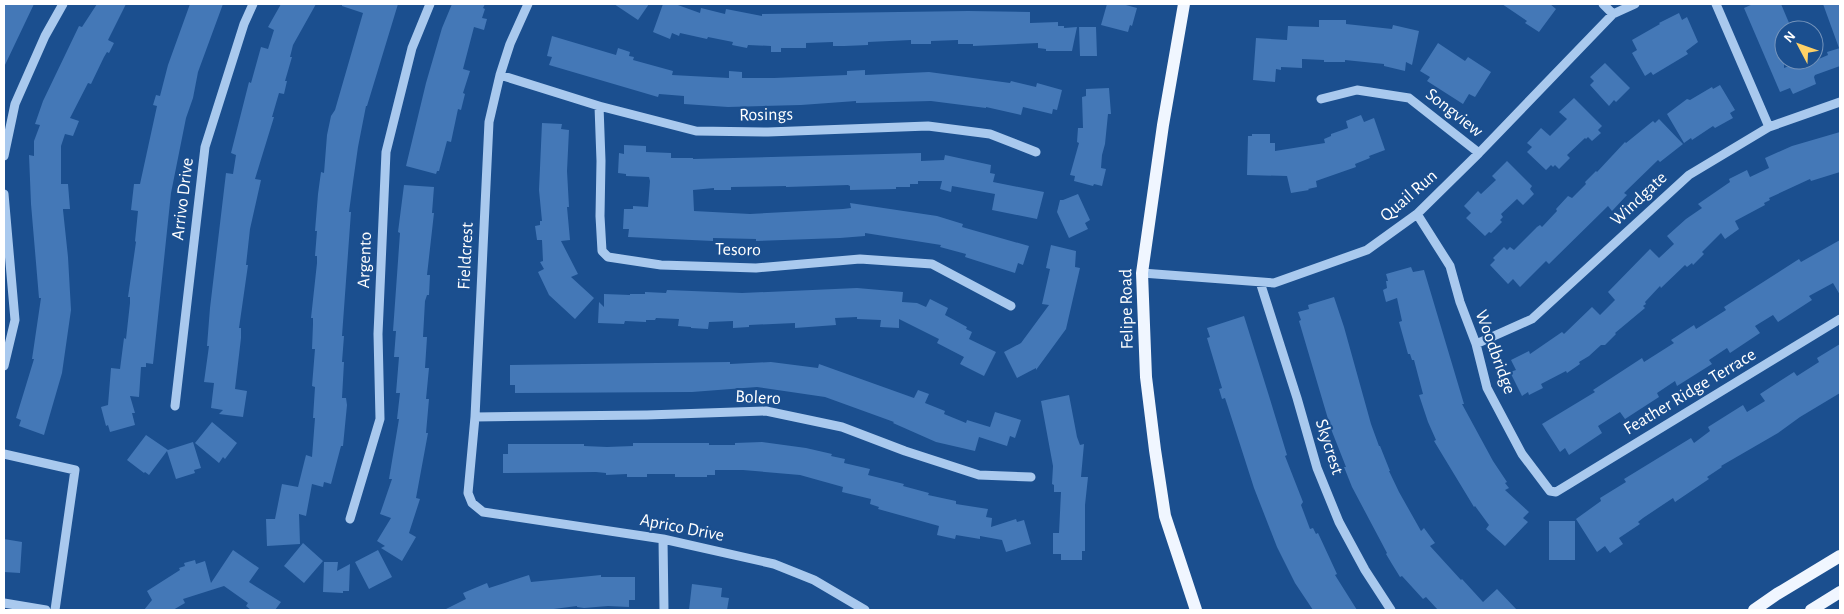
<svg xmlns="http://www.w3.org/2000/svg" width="1844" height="614" viewBox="0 0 1844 614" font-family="'Alegreya Sans',sans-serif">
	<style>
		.building { fill: #4478b7 }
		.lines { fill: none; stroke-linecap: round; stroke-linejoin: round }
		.minor { stroke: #a9c9ee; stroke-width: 9 }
		.major { stroke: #f0f6ff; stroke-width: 12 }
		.labels { text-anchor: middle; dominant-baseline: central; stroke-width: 4.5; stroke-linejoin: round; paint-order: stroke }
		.street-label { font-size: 18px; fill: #fff; stroke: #1b4f8f }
	</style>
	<rect width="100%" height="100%" fill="#1b4f8f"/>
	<path class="building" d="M4 4H34L4 67Z
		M97 4H126L108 40 114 43 109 53 107 52 104 57 91 84 88 83 70 118 79 121 73 136 65 134 61 146V184H68L70 209H63V210L68 257 71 310 62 373 44 435 19 426 21 420 16 418 34 359H32L41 298H39L31 204 29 155 34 156V141L40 125 35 124 43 101 79 26 82 27Z
		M190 4H223L198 72 193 98 186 118 171 193 153 364 146 363V367H141L139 397 130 396 135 413H132L135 425 110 432 108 425 106 426 101 407 108 405 111 368 120 369 124 338 126 339 130 303V297H128L136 242 135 241 138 211 131 210 134 184H140L157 106 153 105 156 95 160 96 168 65Z
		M281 4H316L293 45 290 57H292L285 81H287L284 94 279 93 272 117H274L255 179 261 180 250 229 246 265H248L239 328H241V338L235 389 247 391 243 417 219 414 223 410 211 408 214 383 204 382 209 346H207L210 308 226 173 233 174 236 155 231 153 249 82 251 83 261 47 268 49 274 30 268 27Z
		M342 4H398L367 106H366L358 147 353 182 349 212H351L342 336H344L342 362H344L342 398H346L347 405 343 446H341L331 484 324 482 323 487 312 484 306 516 299 514 300 544 267 546 266 519H275L282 484 298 487 306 455 312 457 315 418H313L315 387 312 386 315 349H312L313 324V318H311L317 263V256H315L317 231H315L318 194 321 172 324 173 327 135 331 116 335 110 363 13 342 6Z
		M452 4H485L483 8 485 9 482 18 487 19 484 30 474 27 463 69 470 71 463 93 465 94 461 110 458 109 451 142 447 141 439 171H437L436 174 406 166 426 83 442 28Z
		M614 4H649L638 20Z
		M663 4H675L700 13 701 8 725 14 726 9 762 16V14L968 11 1030 12V23L1058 22V26H1064V28L1077 27 1072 51H1046V49L1038 48V43L973 46V44H958V40L931 41V44H911V40L868 42V45L844 46H833V42L806 43V48H781V52H771V46L748 45 747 48 732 45 733 42 708 37 707 39 680 33 679 36 672 33 670 39 653 32Z
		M1107 4H1122L1137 8 1132 26 1130 25 1128 32 1101 25Z
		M1502 4H1550L1556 9 1539 32 1525 23 1527 21Z
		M1753 4H1781L1792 30H1784V68L1804 60H1805L1807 64 1828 55 1827 52 1840 48V66L1815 75 1814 77 1816 84 1793 94 1790 88 1780 92 1744 8Z
		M1823 4H1840V47L1839 48Z
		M1679 13 1682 20 1687 17 1698 42 1686 51 1688 54 1653 75 1651 72 1645 76 1632 53 1637 50 1632 40 1660 24 1659 23Z
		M1319 20H1346V24L1392 29 1393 25 1419 31 1412 65 1406 62 1405 71 1384 66V64L1345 60V62H1324V60L1302 59V68L1281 67V70L1276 69 1275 82 1253 80 1256 38 1287 40 1288 26 1319 27Z
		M1079 27H1096L1097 56H1080Z
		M552 36 616 55 618 48 630 52 629 56 634 57 633 60 673 71 672 75 729 78V71L742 72V78H774L847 75V71L865 70V75L929 72 1010 83 1011 81 1036 87 1037 83 1062 90 1057 110 1053 109 1052 114 1023 107 1021 115 986 107V108L931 101 856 103V101L801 105 728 107 684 104V96L659 94 658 97 549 65 552 57 547 56Z
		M1438 43 1465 61 1468 57 1491 72 1475 97 1469 94 1463 104 1427 81 1430 77 1420 71Z
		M1605 63 1630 88 1616 102 1614 100 1609 106 1590 85 1594 81 1590 77Z
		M1720 85 1735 110 1730 113 1733 118 1715 128 1713 126 1692 140 1691 138 1684 143 1667 114 1687 99 1690 100 1712 87 1713 89Z
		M1109 88 1111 114H1108L1105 144 1102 155 1101 168 1106 169 1102 186 1094 184 1093 186 1074 181 1075 176 1070 175 1079 143 1077 142 1078 128H1083L1082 97 1086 96V89Z
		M1574 98 1602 126 1598 130 1601 133 1592 141 1588 137 1586 139 1585 138 1567 155 1570 158 1559 169 1555 165 1553 167 1551 165 1546 170 1527 152 1532 147 1527 143 1541 128 1550 136 1567 119 1559 112Z
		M1361 115 1364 122 1374 118 1385 150 1369 156 1370 158 1355 164 1356 167 1316 181 1317 187 1308 189 1309 190 1291 193 1287 176 1247 175 1248 136H1252V134H1270V143H1275V151L1325 143 1324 139 1331 136V134L1348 128 1346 121Z
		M1659 119 1683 144 1660 162 1658 160 1624 193 1627 195 1612 211 1608 206 1549 264 1546 261 1520 287 1513 279 1508 284 1490 265 1495 260 1493 258 1504 247 1507 250 1510 247 1514 250 1537 227 1540 225 1542 227 1557 211 1556 209 1568 196 1572 198 1586 184 1585 182 1596 171 1597 172 1625 142 1626 143 1653 121 1655 123Z
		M542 123 562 124 561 129 569 130 567 171 569 207H567L570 240 561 241 578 274 571 277 594 298 575 319 549 295 538 272 544 269 540 262 543 261 542 240H537L535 226 540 225V221H542L539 190Z
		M1840 132V172L1811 181 1810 179 1769 198 1770 200 1764 203 1765 205 1735 221 1739 229 1725 239 1721 233 1702 252 1704 254 1693 265 1692 263 1687 267 1685 265 1661 288 1660 286 1645 302 1646 304 1643 306 1645 308 1615 333 1616 334 1605 345H1601L1589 356 1579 362 1580 364 1567 373 1566 371 1541 384 1543 388 1529 395 1528 392 1522 396 1510 372 1516 370 1511 360 1529 351 1530 354 1562 332 1564 334 1592 307 1600 315 1615 300 1608 292 1650 249 1659 258 1674 244 1667 236 1686 219 1702 208 1698 204 1730 182 1729 179 1747 170 1750 177 1769 168 1765 158 1792 146Z
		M624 145 646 146V152L671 153V158H693V159L921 153V161L944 160 945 155 991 165 990 173 995 174 993 182 1044 192 1037 219 992 210 995 194 952 186 951 192 940 189 942 181H918V184H910V187H896V189L850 190V186L848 185 786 187V186L731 187V190H714V188L693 190 694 211 750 214 843 209 851 208 850 203 937 216 963 224 962 227 1029 246 1023 265 1018 263 1015 273 965 257 966 254 940 247 941 245 865 233V236L840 238 756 241V239L713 238V241L628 237 629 229H623L624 209H633V206L648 207 650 181 649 177 626 176V174L618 173 619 153 624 154Z
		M1507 161 1532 186 1530 189 1534 194 1523 205 1517 199 1501 214 1503 217 1500 220 1502 222 1491 233 1489 232 1485 236 1466 218 1471 213 1464 206 1478 191 1481 194 1496 180 1492 176Z
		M404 185 434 187 432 213H434L427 275H430L429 295H427L425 301 423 337H427L425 368H429L426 399H429L426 433H428L416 498 420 499 409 533 416 537 402 561 381 548 385 546 377 541 391 518 380 514 392 479H389L399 419H397L400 393H396L399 357H394L396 331H393L400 233 398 232Z
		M1078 194 1090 220 1085 223 1088 229 1069 238 1057 212 1060 200H1063Z
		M1840 240V295L1833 283 1809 296 1812 300 1778 322 1773 315 1755 326 1760 333 1730 353 1727 348 1709 360 1712 364 1677 386 1675 381 1657 393 1659 397 1625 419 1620 412 1598 426 1602 433 1569 455 1565 448 1560 452 1542 424 1595 392 1593 390 1642 358 1644 362 1674 343 1671 340 1694 325 1696 329 1726 310 1724 307 1799 259 1801 262Z
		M1051 245 1076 251 1075 267 1080 268 1066 329 1036 370V368L1017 378 1004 352 1021 343 1049 305 1042 304 1050 269 1046 268Z
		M1411 267 1413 272 1424 270 1464 404H1462L1493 461 1507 482 1505 483 1509 488 1505 490 1529 512 1523 518 1528 522 1505 546 1486 529 1489 525 1475 506 1474 507 1434 441 1436 440 1428 422 1419 395 1423 394 1414 360H1412L1410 354H1408L1399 322 1402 321 1397 298 1386 302 1383 290 1387 288 1386 281H1388L1386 274Z
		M857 288 903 292 902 302 917 303 926 307 930 299 948 308 945 315 967 327 966 329 972 332 969 339 996 352 984 376 960 364 964 357 937 343 939 339 899 319V328L880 327 881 320 857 319V317L835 318 836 325 795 328V323L749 325V327L733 328V321L709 322 708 329 691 328V327L678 326 679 319 656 318 655 320H646V322L625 321 624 324 598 323 599 302 604 307V294L630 295V294H645V292L666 293 667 290 742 293Z
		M1334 297 1344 327 1371 424 1379 446H1380L1390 471H1389L1399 492 1421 531 1424 528 1435 543 1430 546 1461 580 1462 579 1483 602 1497 589 1517 610H1438L1426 597 1423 599 1402 576 1400 577 1392 564 1386 554 1387 553 1352 487 1344 467H1346L1331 429 1299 321 1301 320 1298 312 1309 309 1308 305Z
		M1244 316 1269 396 1287 455 1285 456 1303 502 1301 505 1310 529 1313 528 1316 534 1318 533 1337 574 1335 575 1357 610H1313L1295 583 1277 547 1254 488 1228 407 1225 398 1222 399 1219 389 1222 388 1207 338 1210 337 1207 328Z
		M1840 344V393L1800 417 1778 433 1721 466 1722 467 1707 477 1709 479 1675 502 1673 498 1643 518 1638 522 1640 524 1619 538 1623 544 1610 553 1605 546 1597 552 1576 519 1601 501 1600 498 1626 482 1624 479 1691 438 1694 443 1710 431 1708 427 1743 405 1747 412 1765 401 1760 394 1794 372 1797 376 1819 362 1817 358Z
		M730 362V364L771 362 818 368 819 364 914 398 918 390 929 394 925 403 945 411 944 414 966 423 967 420 990 427 995 412 1021 420 1015 438 1010 436 1007 446 979 437 975 451 936 442 893 423 894 422 825 397 757 387 692 392 515 393V385H510V365Z
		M1069 395 1077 437 1080 445 1084 444 1081 477H1088L1085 505V551H1082V560H1061V554H1053V533H1059L1061 492H1054V485L1052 484 1053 466 1041 401Z
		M212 422 237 443 225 459 223 457 219 463 195 443Z
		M146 435 168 450 193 442 201 468 194 470 195 473 176 479 167 451 149 475 145 472 144 473 127 460Z
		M762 442 806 448 832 454 831 456 845 459 844 463 870 469 868 475 904 484 903 486 929 493 928 495 956 501V504L988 509 986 517 992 518 991 527 1016 519 1017 522 1024 520 1031 544 1006 552 1002 540 980 536V539L956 535 955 539 937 535 939 526 878 509 879 507 870 504 871 499 842 492 843 487 800 475 743 470H715V475H707V477H675V474H647V477H627V474L606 475V473L596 472 503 473V454H508V444H584V446L607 447 633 446V443H709V445H735V443Z
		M1549 521H1575V560H1549Z
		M4 539 22 542 20 573 4 572Z
		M303 543 323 561 304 583 284 566Z
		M233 550 259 568 249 582 281 602 275 610H251L246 606 248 603 224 586 183 599 185 603 173 610H144L152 600 147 591 180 570 179 568 185 566 184 563 195 560 196 564 205 561 211 583Z
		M378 550 392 577 369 589 355 562Z
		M324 562H338L337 571 350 564 349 591H343V593L323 592Z
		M529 575 531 582 601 575V577H635V600H629V607L608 606 584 608 577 607V606L546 610H444L466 599 463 593 487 583 489 588Z
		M692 584 722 588 721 597 729 598 727 610H689Z"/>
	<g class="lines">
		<path class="minor" d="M528 4 510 44 500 75 489 122 475 417 468 493 472 503 483 512 663 539 774 564 814 580 865 610
			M1603 4 1613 14
			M1716 4 1769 127
			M500 75 599 106 696 131 768 132 928 126 990 134 1036 152
			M1321 99 1357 90 1409 98 1479 153
			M599 106 601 161 600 216 602 251 608 257 661 265 756 268 860 259 932 264 1011 306
			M4 156 15 104 45 36 63 4
			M4 194 15 320 4 366
			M1417 214 1450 266 1460 302 1476 344 1487 388 1522 454 1550 491 1556 492 1840 319
			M1142 273 1274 283 1367 250 1417 214 1479 153 1613 14 1635 4
			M1260 282 1297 398 1317 468 1339 522 1365 570 1391 610
			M1476 344 1532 319 1689 175 1769 127 1840 102
			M175 406 205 147 244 24 253 4
			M475 417 647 415 766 411 842 427 905 451 979 475 1031 477
			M4 454 75 470 55 610
			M350 519 380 419 378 334 386 152 412 48 430 4
			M663 539 664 610
			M4 603 46 610"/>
		<path class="major" d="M1184 4 1163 125 1142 273 1146 377 1155 450 1165 516 1196 610
			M1754 610 1777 594 1840 556
			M1811 610 1840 592"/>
	</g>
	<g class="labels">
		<g class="street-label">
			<text transform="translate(1454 113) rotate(38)">Songview</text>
			<text transform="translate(766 115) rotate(-1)">Rosings</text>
			<text transform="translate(1409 196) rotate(-41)">Quail Run</text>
			<text transform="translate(183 199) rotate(-83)">Arrivo Drive</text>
			<text transform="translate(1639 199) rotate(-43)">Windgate</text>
			<text transform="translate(738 250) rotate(1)">Tesoro</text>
			<text transform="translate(466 256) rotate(-87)">Fieldcrest</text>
			<text transform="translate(365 260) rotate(-88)">Argento</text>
			<text transform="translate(1127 309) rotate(-91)">Felipe Road</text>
			<text transform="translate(1495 352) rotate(70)">Woodbridge</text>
			<text transform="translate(1690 392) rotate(-31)">Feather Ridge Terrace</text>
			<text transform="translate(758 398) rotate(3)">Bolero</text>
			<text transform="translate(1329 447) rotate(72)">Skycrest</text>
			<text transform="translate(682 528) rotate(11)">Aprico Drive</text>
		</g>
	</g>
	<rect width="1844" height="614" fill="none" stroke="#ffffff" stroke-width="10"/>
	<g transform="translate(1799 45) rotate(311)"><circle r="24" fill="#1b4f8f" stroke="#7695bc"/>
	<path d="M0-4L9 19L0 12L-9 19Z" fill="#ffd166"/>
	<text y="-8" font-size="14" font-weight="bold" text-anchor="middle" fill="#ffffff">N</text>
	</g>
</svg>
